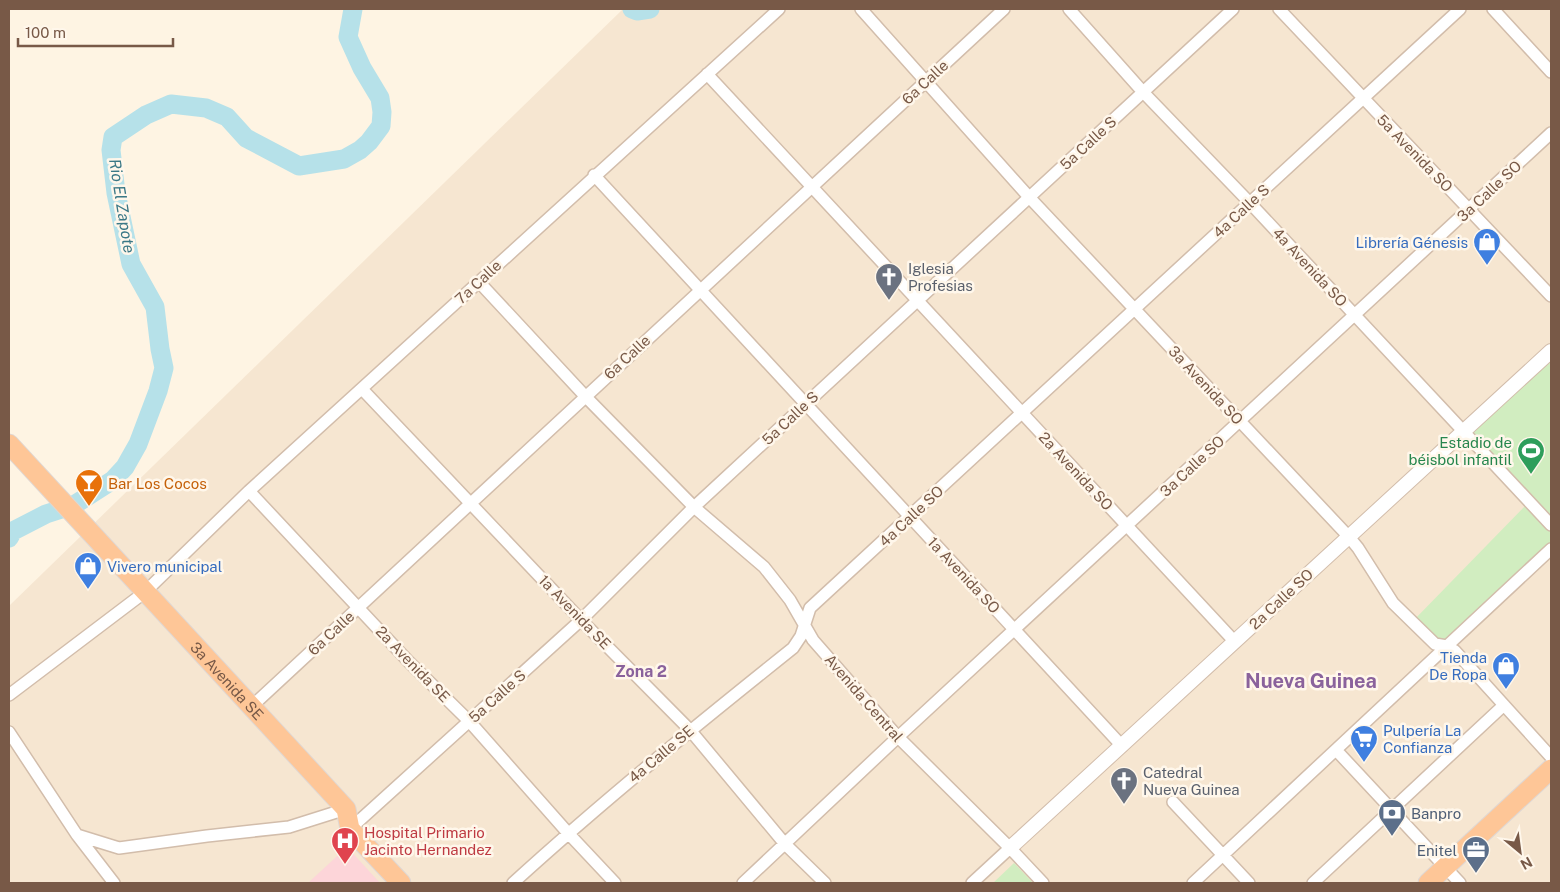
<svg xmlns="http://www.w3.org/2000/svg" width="1560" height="892" viewBox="0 0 1560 892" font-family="'Public Sans',sans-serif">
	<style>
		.residential { fill: #f6e6d1 }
		.medical { fill: #fdd5d9 }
		.green { fill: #d1edc0 }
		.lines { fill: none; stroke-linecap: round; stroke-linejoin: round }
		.river { stroke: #b6e1e9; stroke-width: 19 }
		.minor-casing { stroke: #d2bdab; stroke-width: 14 }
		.tertiary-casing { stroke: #d2bdab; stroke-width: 16 }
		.trunk-casing { stroke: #dfd7d3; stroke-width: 21 }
		.minor { stroke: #fff; stroke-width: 11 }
		.tertiary { stroke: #fff; stroke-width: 14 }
		.trunk { stroke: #fec697; stroke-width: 19 }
		.labels { text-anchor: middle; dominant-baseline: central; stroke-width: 5; stroke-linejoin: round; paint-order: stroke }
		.street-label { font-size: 15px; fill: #785947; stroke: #fff7eb }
		.shop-label { font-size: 15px; fill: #366cbe; stroke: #fff7eb; text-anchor: end }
		.worship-label { font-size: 15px; fill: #5b616d; stroke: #fff7eb; text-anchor: start }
		.leisure-label { font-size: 15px; fill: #27864d; stroke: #fff7eb; text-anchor: end }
		.food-label { font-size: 15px; fill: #c56008; stroke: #fff7eb; text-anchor: start }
		.service-label { font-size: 15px; fill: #4e5e75; stroke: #fff7eb; text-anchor: start }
		.health-label { font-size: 15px; fill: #be3a42; stroke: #fff7eb; text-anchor: start }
		.water-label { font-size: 16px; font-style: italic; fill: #3b7886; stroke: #fff7eb }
		.neighbourhood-label { font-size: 16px; font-weight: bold; fill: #8a629c; stroke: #fff7eb }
		.district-label { font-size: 20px; font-weight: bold; fill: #8a629c; stroke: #fff7eb }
	</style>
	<rect width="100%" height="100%" fill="#fef4e3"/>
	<path class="residential" d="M623 9H1551V883H9V606Z"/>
	<path class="medical" d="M347 847 380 883H308Z"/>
	<path class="green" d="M1551 357V519L1470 432Z
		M1526 505 1551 532V544L1449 639 1439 642 1412 622Z
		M1014 863 1033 883H993Z"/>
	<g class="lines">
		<path class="river" d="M632 9 637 11 650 9
			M9 538 13 531 46 514 74 505 113 480 125 467 138 444 158 391 164 368 160 349 155 307 131 264 116 193 111 150 113 137 146 115 171 104 206 108 227 117 246 138 299 166 344 159 360 150 369 142 381 126 382 112 380 98 362 68 348 37 353 9"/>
		<defs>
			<path id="minor" d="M861 9 1029 197 1349 537 1358 548 1393 603 1435 644 1447 646 1455 651 1551 757
				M1069 9 1143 92 1250 203 1551 525
				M1279 9 1551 296
				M1493 9 1551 72
				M707 74 1235 642
				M594 175 1122 746
				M479 282 585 396 694 507 764 567 790 600 813 640 898 737 1010 848 1043 883
				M362 389 581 620 690 730 785 844 825 883
				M249 491 409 662 469 721 568 833 615 883
				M9 695 145 592 249 491 779 9
				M251 707 1004 9
				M9 732 77 835 119 848 207 836 289 827 346 809
				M1336 750 1460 883
				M1173 802 1249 883
				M350 829 581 620 694 507 1233 9
				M77 835 114 883
				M513 883C603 801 698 724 793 648L801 636 810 608 1460 9
				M743 883 898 737 1551 133
				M972 883 1010 848
				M1193 883 1551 549
				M1313 883 1504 705"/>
			<path id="tertiary" d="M1010 848 1551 351"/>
			<g id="trunk">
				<path id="s1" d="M9 444 346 809 350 829 401 883"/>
				<path d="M1428 883 1551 769"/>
			</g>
		</defs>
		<use href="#minor" class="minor-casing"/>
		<use href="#tertiary" class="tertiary-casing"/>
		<use href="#trunk" class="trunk-casing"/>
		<use href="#minor" class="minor"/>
		<use href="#tertiary" class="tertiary"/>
		<use href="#trunk" class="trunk"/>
	</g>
	<defs>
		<symbol id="shop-pin" viewBox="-11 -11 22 30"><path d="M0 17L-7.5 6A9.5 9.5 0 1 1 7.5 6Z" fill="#3f7fe0" stroke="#fff7eb"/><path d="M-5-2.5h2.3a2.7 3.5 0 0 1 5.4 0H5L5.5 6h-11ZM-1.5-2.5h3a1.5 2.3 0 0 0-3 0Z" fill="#fff"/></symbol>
		<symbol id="church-pin" viewBox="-11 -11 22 30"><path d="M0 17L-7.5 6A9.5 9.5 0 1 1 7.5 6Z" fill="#6b7280" stroke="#fff7eb"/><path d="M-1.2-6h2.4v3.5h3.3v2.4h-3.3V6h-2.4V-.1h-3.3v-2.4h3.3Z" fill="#fff"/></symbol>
		<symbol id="stadium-pin" viewBox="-11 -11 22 30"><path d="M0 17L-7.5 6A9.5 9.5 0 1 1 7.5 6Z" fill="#2e9e5b" stroke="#fff7eb"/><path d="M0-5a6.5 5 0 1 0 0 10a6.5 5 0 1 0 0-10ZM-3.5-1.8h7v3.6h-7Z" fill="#fff"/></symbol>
		<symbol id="bar-pin" viewBox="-11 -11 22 30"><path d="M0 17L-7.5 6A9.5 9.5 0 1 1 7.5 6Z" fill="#e8710a" stroke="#fff7eb"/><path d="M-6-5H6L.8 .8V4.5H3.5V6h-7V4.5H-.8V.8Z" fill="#fff"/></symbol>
		<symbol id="supermarket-pin" viewBox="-11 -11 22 30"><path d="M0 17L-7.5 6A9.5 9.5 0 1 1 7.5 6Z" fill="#3f7fe0" stroke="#fff7eb"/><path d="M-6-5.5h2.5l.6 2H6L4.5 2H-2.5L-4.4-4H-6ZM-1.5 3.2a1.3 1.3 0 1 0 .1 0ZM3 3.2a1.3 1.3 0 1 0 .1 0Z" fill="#fff"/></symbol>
		<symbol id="bank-pin" viewBox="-11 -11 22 30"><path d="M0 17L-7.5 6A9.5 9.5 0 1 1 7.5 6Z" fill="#5c6f8a" stroke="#fff7eb"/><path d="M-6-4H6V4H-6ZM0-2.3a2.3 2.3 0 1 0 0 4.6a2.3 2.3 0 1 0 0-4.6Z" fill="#fff"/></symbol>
		<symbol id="hospital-pin" viewBox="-11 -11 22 30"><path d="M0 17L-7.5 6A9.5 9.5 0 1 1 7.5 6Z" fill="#e0444e" stroke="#fff7eb"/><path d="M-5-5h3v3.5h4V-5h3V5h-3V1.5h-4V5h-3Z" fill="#fff"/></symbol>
		<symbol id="office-pin" viewBox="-11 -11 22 30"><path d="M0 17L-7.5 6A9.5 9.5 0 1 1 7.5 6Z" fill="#5c6f8a" stroke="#fff7eb"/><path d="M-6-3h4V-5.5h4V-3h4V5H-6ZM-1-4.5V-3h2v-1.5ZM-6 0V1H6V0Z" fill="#fff"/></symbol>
	</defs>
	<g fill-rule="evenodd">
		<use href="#shop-pin" x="1471" y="226" width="32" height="43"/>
		<use href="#church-pin" x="873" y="261" width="32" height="43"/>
		<use href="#stadium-pin" x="1515" y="435" width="32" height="43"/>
		<use href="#bar-pin" x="73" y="467" width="32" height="43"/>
		<use href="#shop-pin" x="72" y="550" width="32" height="43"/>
		<use href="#shop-pin" x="1490" y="650" width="32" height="43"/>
		<use href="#supermarket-pin" x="1348" y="723" width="32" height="43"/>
		<use href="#church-pin" x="1108" y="765" width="32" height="43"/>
		<use href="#bank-pin" x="1376" y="797" width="32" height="43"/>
		<use href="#hospital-pin" x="329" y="825" width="32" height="43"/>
		<use href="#office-pin" x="1460" y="834" width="32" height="43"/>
	</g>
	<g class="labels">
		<g class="street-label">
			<text transform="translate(925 82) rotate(-43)">6a Calle</text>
			<text transform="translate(1088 143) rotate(-43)">5a Calle S</text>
			<text transform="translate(1415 153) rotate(46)">5a Avenida SO</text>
			<text transform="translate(1489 191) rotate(-43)">3a Calle SO</text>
			<text transform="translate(1241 211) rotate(-43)">4a Calle S</text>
			<text transform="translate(1310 267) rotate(47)">4a Avenida SO</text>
			<text transform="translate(478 282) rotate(-43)">7a Calle</text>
			<text transform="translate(627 357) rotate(-43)">6a Calle</text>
			<text transform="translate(1206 385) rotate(47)">3a Avenida SO</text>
			<text transform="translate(790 418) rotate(-43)">5a Calle S</text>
			<text transform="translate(1192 466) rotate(-43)">3a Calle SO</text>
			<text transform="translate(1076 471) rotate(47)">2a Avenida SO</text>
			<text transform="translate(911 516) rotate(-43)">4a Calle SO</text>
			<text transform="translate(964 575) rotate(47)">1a Avenida SO</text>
			<text transform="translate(1281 599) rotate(-43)">2a Calle SO</text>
			<text transform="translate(575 612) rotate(46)">1a Avenida SE</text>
			<text transform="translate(331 633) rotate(-43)">6a Calle</text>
			<text transform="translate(413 664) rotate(46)">2a Avenida SE</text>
			<text stroke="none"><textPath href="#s1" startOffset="322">3a Avenida SE</textPath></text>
			<text transform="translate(497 696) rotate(-42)">5a Calle S</text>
			<text transform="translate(864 698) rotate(49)">Avenida Central</text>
			<text transform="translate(661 754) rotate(-40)">4a Calle SE</text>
		</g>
		<g class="shop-label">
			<text x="1468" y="242">Librería Génesis</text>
			<text x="107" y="566" text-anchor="start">Vivero municipal</text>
			<text x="1487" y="657">Tienda<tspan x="1487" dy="17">De Ropa</tspan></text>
			<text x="1383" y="730" text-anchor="start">Pulpería La<tspan x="1383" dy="17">Confianza</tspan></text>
		</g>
		<g class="worship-label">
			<text x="908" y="268">Iglesia<tspan x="908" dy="17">Profesias</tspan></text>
			<text x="1143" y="772">Catedral<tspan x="1143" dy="17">Nueva Guinea</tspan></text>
		</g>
		<g class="leisure-label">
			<text x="1512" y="442">Estadio de<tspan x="1512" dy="17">béisbol infantil</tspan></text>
		</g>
		<g class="food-label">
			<text x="108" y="483">Bar Los Cocos</text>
		</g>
		<g class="service-label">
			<text x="1411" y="813">Banpro</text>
			<text x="1457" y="850" text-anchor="end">Enitel</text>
		</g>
		<g class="health-label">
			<text x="364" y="832">Hospital Primario<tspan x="364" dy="17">Jacinto Hernandez</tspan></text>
		</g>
		<g class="water-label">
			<text transform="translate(122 206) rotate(81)">Rio El Zapote</text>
		</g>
		<g class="neighbourhood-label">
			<text x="641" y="671">Zona 2</text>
		</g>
		<g class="district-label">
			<text x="1311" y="681">Nueva Guinea</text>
		</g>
	</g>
	<rect width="1560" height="892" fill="none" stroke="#785947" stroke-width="20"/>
	<g transform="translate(1520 852) rotate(151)" stroke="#fff7eb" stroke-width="4" paint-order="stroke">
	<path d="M0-4L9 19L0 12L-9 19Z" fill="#785947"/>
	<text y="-8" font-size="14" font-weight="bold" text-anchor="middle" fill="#785947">N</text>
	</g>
	<path d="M18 38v8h155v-8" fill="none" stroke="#785947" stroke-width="2.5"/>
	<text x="25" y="38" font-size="15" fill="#785947" stroke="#fff7eb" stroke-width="4" paint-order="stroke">100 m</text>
</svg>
